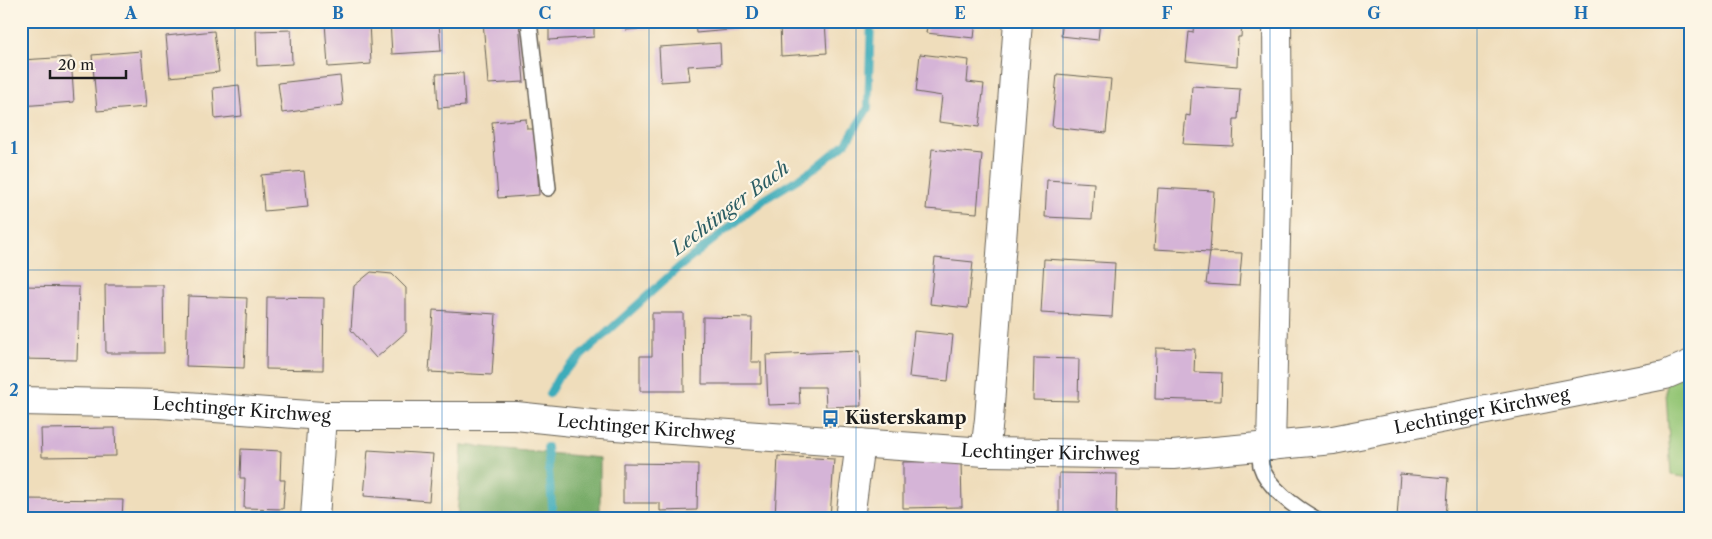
<svg xmlns="http://www.w3.org/2000/svg" width="1712" height="539" viewBox="0 0 1712 539" font-family="'Libre Caslon Text',serif">
	<style>
		.green { fill: #94c676; stroke: #587149 }
		.forest { fill: #77ab67; stroke: #4a6442 }
		.lines { fill: none; stroke-linecap: round; stroke-linejoin: round }
		.stream { stroke: #3dacba; stroke-width: 8 }
		.building { fill: #d5b4d7 }
		.lane-casing { stroke: #666054; stroke-width: 18 }
		.street-casing { stroke: #666054; stroke-width: 30 }
		.lane { stroke: #fff; stroke-width: 15 }
		.street { stroke: #fff; stroke-width: 28 }
		.grid { fill: none; stroke: #1f6fb2; stroke-width: 1; stroke-opacity: 0.55 }
		.labels { text-anchor: middle; dominant-baseline: central; stroke-width: 4.5; stroke-linejoin: round; paint-order: stroke }
		.street-label { font-size: 18px; fill: #1c1c1c; stroke: #fcf5e5 }
		.poi-label { font-size: 18px; font-weight: bold; fill: #1c1c1c; stroke: #fcf5e5; text-anchor: start }
		.water-label { font-size: 19px; font-style: italic; fill: #2b5d63; stroke: #fcf5e5 }
		.neatline { fill: none; stroke: #1f6fb2; stroke-width: 2 }
		.grid-label { font-size: 16px; text-anchor: middle; font-weight: bold; fill: #1f6fb2 }
	</style>
	<rect width="100%" height="100%" fill="#fcf5e5"/>
	<filter id="ink" filterUnits="userSpaceOnUse"><feTurbulence type="fractalNoise" baseFrequency=".02" numOctaves="2"/><feDisplacementMap in="SourceGraphic" scale="10" xChannelSelector="R" yChannelSelector="G"/><feConvolveMatrix kernelMatrix="1 2 1 2 8 2 1 2 1" color-interpolation-filters="sRGB"/></filter>
	<filter id="wash" filterUnits="userSpaceOnUse"><feTurbulence type="fractalNoise" baseFrequency=".0096" numOctaves="4" result="noise"/><feDisplacementMap in="SourceGraphic" scale="20" xChannelSelector="R" yChannelSelector="G"/><feGaussianBlur stdDeviation="1.12" result="paint"/><feColorMatrix in="noise" values="0 0 0 0 0 0 0 0 0 0 0 0 0 0 0 0 0 1.4 0 .05"/><feComposite in="paint" operator="in"/></filter>
	<g filter="url(#wash)">
		<rect width="100%" height="100%" fill="#efddbb"/>
		<path class="green" d="M1691 364V478L1671 475 1665 375Z"/>
		<path class="forest" d="M462 445 600 458V518H457Z"/>
		<g class="lines">
			<path class="stream" d="M549 394 559 376 678 268 765 199 814 169 846 143 868 108 871 21
				M547 447 553 518"/>
		</g>
		<g id="blocks">
			<path class="building" d="M369 21 371 64 328 67 325 22Z
				M390 21H439L441 51 392 54Z
				M483 21H519L524 82 488 84Z
				M549 21H594V37L549 40Z
				M625 21H663V27L626 30Z
				M695 21H741V29L696 33Z
				M780 21H825L827 53 781 56Z
				M928 21H976L974 38 926 33Z
				M1063 21H1100L1098 40 1061 36Z
				M1194 21H1242L1241 37H1238L1237 66 1186 61 1189 32 1193 33Z
				M291 30 292 64 257 66 256 31Z
				M214 31 219 72 170 77 166 36Z
				M720 43 721 64 688 66 690 80 661 82 659 47Z
				M141 51 146 107 97 111 92 55Z
				M920 54 969 60 967 82 984 84 979 127 939 122 942 96 916 92Z
				M71 57 74 102 21 106V60Z
				M463 73 465 106 438 108 436 74Z
				M1057 74 1111 79 1106 133 1052 127Z
				M340 76 343 105 282 113 278 83Z
				M239 85 242 116 215 119 213 88Z
				M1192 86 1240 89 1238 119H1234L1233 146 1183 144 1186 115 1190 116Z
				M526 119 527 129H535L539 195 498 198 492 122Z
				M932 149 982 154 977 213 926 209Z
				M304 171 308 207 264 211 261 175Z
				M1047 180 1094 183 1092 219 1045 217Z
				M1158 188 1214 191 1210 252 1242 253 1239 286 1206 284 1210 252 1154 249Z
				M935 258 973 262 968 308 930 304Z
				M1044 259 1115 263 1112 317 1041 313Z
				M371 272 392 274 406 288V332L376 358 351 330 354 286Z
				M105 285H163L164 353H106Z
				M22 286 79 287 77 360 21 359Z
				M188 296 247 298 244 368 186 366Z
				M267 297 324 298 323 370 266 369Z
				M433 310 496 314 492 375 429 372Z
				M652 313H683L684 391H640V356H652Z
				M703 317 752 318 751 362H761V384H702Z
				M914 331 953 335 948 381 909 377Z
				M1156 348 1195 349 1194 372 1222 373 1221 401 1155 399Z
				M859 351 861 406 826 407 825 387H799L800 404 768 405 766 355Z
				M1034 358 1079 359 1078 401 1033 400Z
				M115 428 116 456 42 457 41 429Z
				M241 449 281 451 280 480H285L283 509 244 508 245 478H240Z
				M368 450 433 454 429 501 364 496Z
				M778 456 834 459 830 518H775Z
				M961 461 962 507 903 508V462Z
				M623 463 698 464 697 510 660 511V503H623Z
				M1059 473 1117 474 1116 518H1059Z
				M1400 474 1448 478 1445 518H1397Z
				M23 499 123 500 122 518H22Z"/>
		</g>
	</g>
	<g filter="url(#ink)">
		<use href="#blocks" fill-opacity="0" stroke="#666054" stroke-width="1"/>
		<g class="lines">
			<defs>
				<path id="lane" d="M529 21 548 188
					M1260 447C1260 453 1260 460 1261 466 1267 487 1296 508 1314 518"/>
				<g id="street">
					<path id="s1" d="M21 401 160 404 322 416H516L601 425 985 452 1173 455 1333 440 1665 375 1691 364"/>
					<path d="M1271 446 1278 156 1277 21"/>
					<path d="M985 452 989 419 1018 21"/>
					<path d="M315 518 322 416"/>
					<path d="M850 518 860 443"/>
				</g>
			</defs>
			<use href="#lane" class="lane-casing"/>
			<use href="#street" class="street-casing"/>
			<use href="#lane" class="lane"/>
			<use href="#street" class="street"/>
		</g>
	</g>
	<path class="grid" d="M235 21V518M442 21V518M649 21V518M856 21V518M1063 21V518M1270 21V518M1477 21V518M21 270H1691"/>
	<defs>
		<symbol id="bus-bare" viewBox="-9 -9 18 18"><path d="M-5-6H5V4H4V6H2V4H-2V6H-4V4H-5ZM-3.5-4V0h7V-4ZM-3.5 1.2v1.5H-2V1.2ZM2 1.2v1.5H3.5V1.2Z" fill="#1f6fb2" stroke="#fcf5e5" stroke-width="2.5" paint-order="stroke"/></symbol>
	</defs>
	<g fill-rule="evenodd">
		<use href="#bus-bare" x="818" y="406" width="25" height="25"/>
	</g>
	<g class="labels">
		<g class="street-label">
			<text stroke="none"><textPath href="#s1" startOffset="221">Lechtinger Kirchweg</textPath></text>
			<text stroke="none"><textPath href="#s1" startOffset="1466">Lechtinger Kirchweg</textPath></text>
			<text stroke="none"><textPath href="#s1" startOffset="626">Lechtinger Kirchweg</textPath></text>
			<text stroke="none"><textPath href="#s1" startOffset="1031">Lechtinger Kirchweg</textPath></text>
		</g>
		<g class="poi-label">
			<text x="845" y="418">Küsterskamp</text>
		</g>
		<g class="water-label">
			<text transform="translate(730 208) rotate(-37)">Lechtinger Bach</text>
		</g>
	</g>
	<rect width="1712" height="539" fill="none" stroke="#fcf5e5" stroke-width="55"/>
	<path d="M50 70v8h76v-8" fill="none" stroke="#1c1c1c" stroke-width="2.5"/>
	<text x="58" y="70" font-size="15" fill="#1c1c1c" stroke="#fcf5e5" stroke-width="4" paint-order="stroke">20 m</text>
	<rect x="28" y="28" width="1656" height="484" class="neatline"/>
	<g class="grid-label">
		<text x="131" y="19">A</text>
		<text x="338" y="19">B</text>
		<text x="545" y="19">C</text>
		<text x="752" y="19">D</text>
		<text x="960" y="19">E</text>
		<text x="1167" y="19">F</text>
		<text x="1374" y="19">G</text>
		<text x="1581" y="19">H</text>
		<text x="14" y="154">1</text>
		<text x="14" y="396">2</text>
	</g>
</svg>
